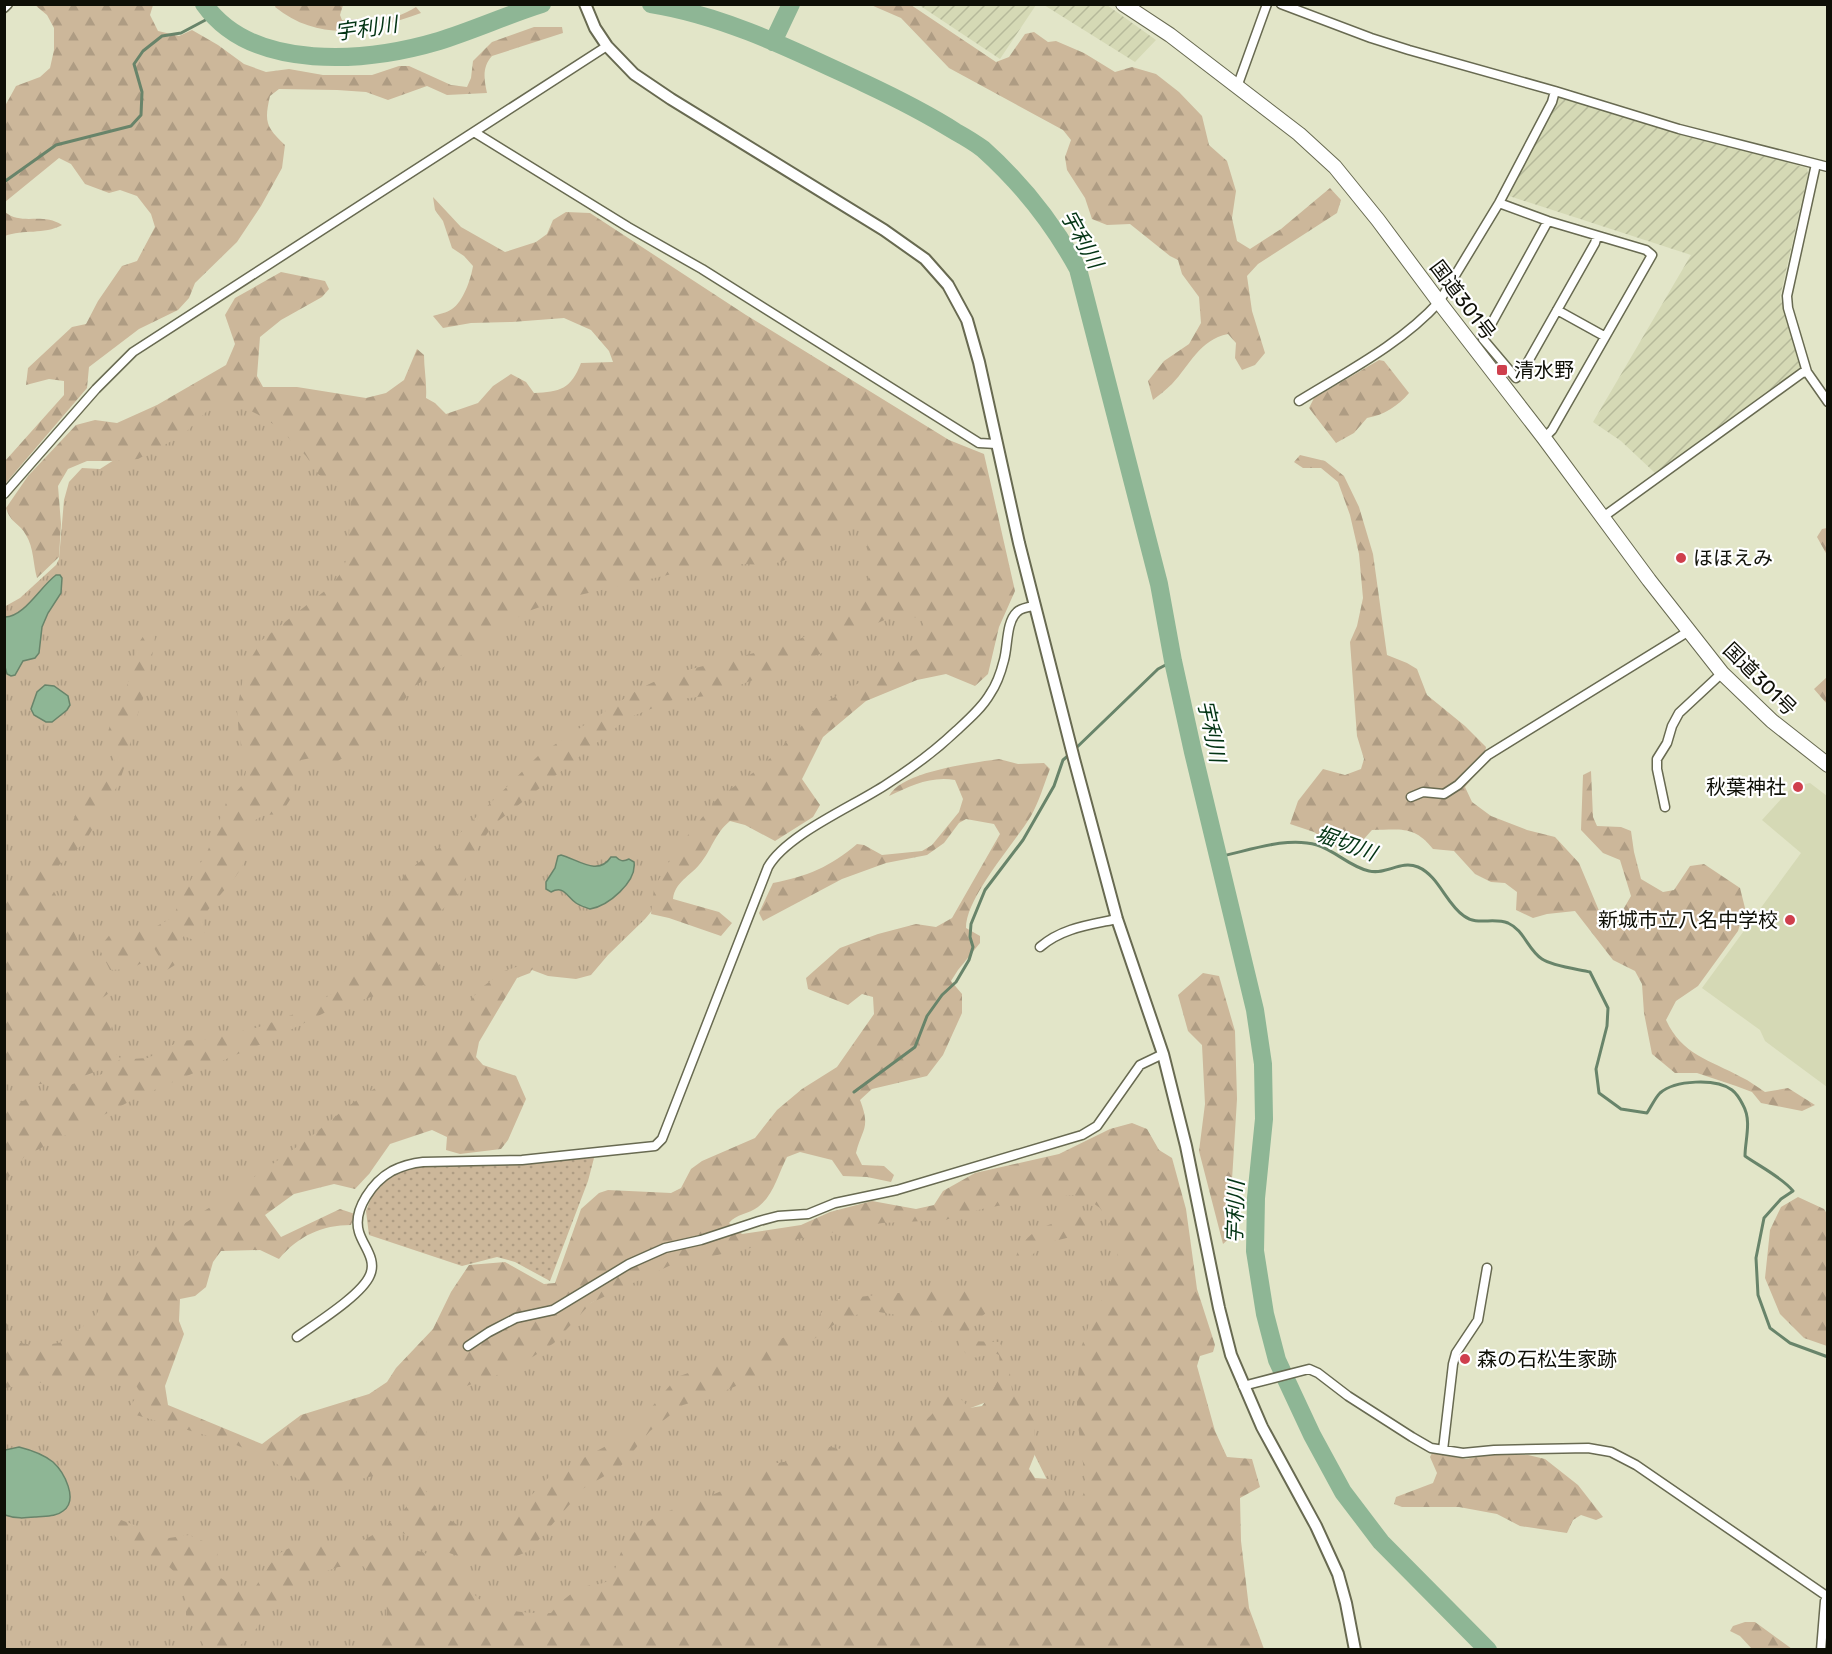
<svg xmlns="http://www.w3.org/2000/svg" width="1832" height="1654" viewBox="0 0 1832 1654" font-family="Rubik,'Noto Sans JP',sans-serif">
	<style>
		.built { fill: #d5d9b5 }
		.industrial { fill: url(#industrial-furrows) }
		.grass { fill: url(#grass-tufts) }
		.forest { fill: url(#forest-firs); fill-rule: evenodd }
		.park { fill: url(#park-dots) }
		.water { fill: #8eb695; stroke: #68846a; stroke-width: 1.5 }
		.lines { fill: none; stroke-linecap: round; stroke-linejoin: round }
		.stream { stroke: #68846a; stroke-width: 3 }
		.river { stroke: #8eb695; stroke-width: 18 }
		.minor-casing { stroke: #686a51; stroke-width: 11 }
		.tertiary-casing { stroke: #686a51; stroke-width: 14 }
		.trunk-casing { stroke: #686a51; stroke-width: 16 }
		.minor { stroke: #fff; stroke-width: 8 }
		.tertiary { stroke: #fff; stroke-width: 10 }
		.trunk { stroke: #fff; stroke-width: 14 }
		.poi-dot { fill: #cf3f4d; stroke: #fff; stroke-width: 2 }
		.labels { text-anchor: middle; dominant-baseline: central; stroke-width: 4.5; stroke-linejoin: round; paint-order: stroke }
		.street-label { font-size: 20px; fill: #0e0f06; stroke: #fff }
		.poi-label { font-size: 20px; fill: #0e0f06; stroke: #fff; text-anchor: start }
		.water-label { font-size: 21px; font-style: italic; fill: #033414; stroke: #fff }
	</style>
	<defs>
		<pattern id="industrial-furrows" width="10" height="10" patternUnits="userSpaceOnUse" patternTransform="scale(1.5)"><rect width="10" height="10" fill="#d5d9b5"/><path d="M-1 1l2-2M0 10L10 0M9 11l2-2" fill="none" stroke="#b6b99a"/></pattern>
		<pattern id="grass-tufts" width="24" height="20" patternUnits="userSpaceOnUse" patternTransform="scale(1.5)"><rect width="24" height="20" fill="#ccb79a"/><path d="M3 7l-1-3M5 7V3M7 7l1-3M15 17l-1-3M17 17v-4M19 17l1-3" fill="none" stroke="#ae9c83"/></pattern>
		<pattern id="forest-firs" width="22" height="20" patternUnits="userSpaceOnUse" patternTransform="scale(1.5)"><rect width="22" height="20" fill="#ccb79a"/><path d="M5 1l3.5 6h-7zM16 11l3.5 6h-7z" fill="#ae9c83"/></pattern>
		<pattern id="park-dots" width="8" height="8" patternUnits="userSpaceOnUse" patternTransform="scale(1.5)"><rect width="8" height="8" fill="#ccb79a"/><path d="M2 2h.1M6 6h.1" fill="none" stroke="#ae9c83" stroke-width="1.8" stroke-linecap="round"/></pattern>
	</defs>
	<rect width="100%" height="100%" fill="#e2e5c8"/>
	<path class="built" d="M1810 783 1827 796V1087L1765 1041 1760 1030 1702 988 1801 853 1762 820 1792 787Z"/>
	<path class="industrial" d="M919 5H1036L1000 59Z
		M1044 5H1107L1156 40 1135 62Z
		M1559 95 1675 131 1807 168 1808 174 1780 297 1801 366 1798 372 1655 473 1621 441 1593 422 1691 255 1509 196Z"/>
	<path class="grass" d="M228 395 289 427 498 608 839 513 875 528 935 639 770 770 645 919 608 955 591 975 576 979 548 976 532 970 517 975 470 1052 166 1278 157 1407 313 1471 448 1381 669 1260 1071 1188 1106 1201 1126 1248 1102 1478 1082 1513 1053 1492 1005 1395 944 1418 889 1466 619 1587 550 1629 404 1649H5L4 607 20 598 56 565 59 559 64 500 69 482 82 468 100 469 206 401Z"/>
	<path class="forest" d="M35 5H153L150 15 158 31 179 36 192 30 218 45 244 64 266 72 289 69 323 75H372L399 66H409L451 85 467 87 471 78 473 61 492 42 534 27H562L563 33 492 56C482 67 484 79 487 93L447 95 427 86 388 100 366 92 337 90 279 89 270 96C264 122 266 127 285 145L282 168 261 206 237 242 195 283 189 298 178 310 139 329 89 367 87 388 5 484V461L64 395V381L49 379 26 385 28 368 72 327 86 324 98 301 122 266 137 261 155 227 151 214 137 196 120 190 109 193 85 184 71 164 59 158 5 202V106L16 86 40 77 50 68 54 50V28L47 15Z
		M276 5H343L340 15 342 20 371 18 375 21C389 19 404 15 416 7L421 13C371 31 321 44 275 7Z
		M871 5H911L996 62 1009 57 1025 34 1034 32 1048 42 1056 41 1084 53 1115 72 1132 67 1156 74 1179 92 1202 116 1209 145 1227 161 1236 191 1232 218 1237 241 1250 249 1281 229 1330 188 1341 200 1337 213 1258 264 1247 276 1252 311 1265 353 1255 365 1242 370 1235 358 1236 343 1228 334C1199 340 1190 365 1172 384 1166 390 1159 395 1153 400L1148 381 1164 361 1189 344 1201 323 1199 297 1182 274 1178 260 1170 256 1130 224 1107 225 1092 219 1085 198 1067 170 1065 157 1071 140 1063 130 949 68 901 18Z
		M433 197 461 227 505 252 536 242 547 234 553 220 566 212 590 213 746 315 949 440 984 454 1015 591 999 627 988 674 975 686 946 674 917 680 866 701 823 737 802 779 820 805 813 817 775 841 745 825 730 821C714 834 712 850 699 865 690 876 675 882 673 899L719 912 732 923 721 936 669 918 651 914 654 888 676 850 717 799 761 767 795 734 816 708 922 646 927 631 920 618 896 615 859 631 825 652 714 695 673 700 628 718 492 826 467 865 465 887 439 913 427 940 443 974 435 983 380 994 324 1013 266 1042 138 1097 24 1157 5 1182V1107L105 1073 131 1059 148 1058 180 1041 207 1039 259 1027 305 1010 338 990 352 970 370 933 407 871 461 832 539 755 639 689 668 675 789 644 821 629 840 623 855 611 861 597V587L869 578 870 563 866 534 859 525 849 522 835 529 796 556 771 565 738 564 672 574 562 599 526 612 415 686 382 729 361 747 333 764 316 757 301 760 294 774 293 795 281 814 264 815 248 824C256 870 223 885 202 919L205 932 196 941 184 936 179 941 178 963 167 970 154 948 143 952 146 961 130 969 110 970 99 948 112 932 150 930 173 917 183 894 208 850 226 803 244 783 247 765 239 736 237 710 245 668 262 640 331 586 343 570 348 553 351 498 350 488 344 481 331 482 319 475 306 456 278 427 257 414 230 401 210 408 183 435 138 459 115 461H87L68 469 58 486 61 524 59 557 37 578C33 564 34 548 26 535 20 523 11 524 6 508L28 476 76 425 95 420 117 423 157 405 226 365 235 344 225 315 235 298 281 272 325 281 329 289 322 297 281 320 260 337 257 376 263 387H297L366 398 386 393 404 380 417 349 424 355C424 369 427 383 426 398L435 403 446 414 478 403 493 386 511 374 526 382 534 393C560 392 571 389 581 363L613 362 609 351 591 330 564 318 512 322 471 323 443 328 433 316C438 314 447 313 452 309 463 302 471 279 473 266L464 256 452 248 443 221 435 210Z
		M5 212C22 226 42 212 62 225 44 235 23 229 5 236Z
		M1379 360 1384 361 1409 393C1398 406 1384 415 1367 418L1354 433 1336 443 1309 408 1314 398Z
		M1300 455 1325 461 1344 476 1359 507 1373 554 1387 655 1407 663 1417 669 1427 695 1465 726 1486 747 1483 765 1465 787 1472 802 1491 816 1527 830 1555 837 1579 863 1600 913 1617 920 1631 896 1620 860 1603 853 1581 830 1583 775 1591 771 1593 817 1597 826 1621 827 1631 831 1634 852 1641 879 1663 892 1674 890 1690 866 1704 864 1740 888 1745 908 1738 931 1698 986 1676 1001 1666 1020C1682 1055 1710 1060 1741 1077 1750 1081 1757 1087 1765 1092L1788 1088 1815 1105 1802 1111 1761 1103 1752 1092 1736 1086 1697 1073H1675L1652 1054 1644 1013 1642 984 1635 971 1613 960 1575 911 1547 914 1533 918 1516 910 1517 892 1505 883 1491 882 1475 874 1454 851 1433 849C1414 825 1400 830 1372 830L1354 850 1339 849 1314 832 1290 824 1298 801 1323 769 1345 775 1361 769 1364 759 1357 736 1350 642 1357 626 1363 598 1359 554 1350 515 1338 482 1321 468H1303L1294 462Z
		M1827 528H1828L1827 555 1817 537 1822 529Z
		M148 629 156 630 148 684 132 731 128 756 119 783 85 842 58 866 52 888 67 916 85 957 92 968 116 982 113 990 101 999C100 1014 112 1017 112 1026 111 1032 106 1037 106 1044L121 1059C94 1075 59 1086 27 1084 20 1083 12 1080 5 1078V898C10 892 17 890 24 885 38 876 60 851 67 836 77 816 84 776 110 773L116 764 106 739 113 715 127 686 133 666 136 647Z
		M1827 677V704L1814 689Z
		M999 759 1018 764 1044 763 1050 769C1044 784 1039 802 1031 816 1014 844 966 897 966 928L980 936V943L958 970 951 981 962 994V1013L943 1055 927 1076 872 1089 860 1100C871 1129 862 1128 856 1153L862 1165 884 1166 894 1175 891 1182 867 1177 843 1176 832 1160 800 1152 787 1157C778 1174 774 1195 758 1207 749 1214 736 1214 729 1223L742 1234 801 1225 830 1212 872 1201 916 1209 934 1205 943 1191 975 1173 1059 1154 1110 1129 1132 1123 1147 1129 1159 1150 1172 1158 1186 1209 1197 1289 1215 1345 1213 1352 1200 1356 1197 1366 1215 1431 1227 1457 1252 1459 1260 1487 1240 1498 1241 1541 1249 1608 1264 1649H378C377 1635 387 1625 387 1612 387 1596 373 1578 363 1566L338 1567 304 1579 279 1598 250 1637 236 1649H219L204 1646 186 1615V1598L181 1578 165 1563 121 1543 109 1529 121 1520 169 1538 189 1535 219 1548 216 1561 219 1577 233 1586 254 1589C261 1579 269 1564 278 1555 300 1536 334 1552 359 1542 376 1535 396 1521 407 1506 413 1499 413 1489 421 1483L439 1513 462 1528 479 1534 505 1529 517 1510 551 1475 629 1434 677 1377 708 1366 737 1364 759 1348 811 1326 825 1308 838 1299 967 1286 987 1290 992 1297 986 1313 973 1323 966 1336 969 1341 999 1342 1008 1356 1012 1391 1024 1403 1034 1421 1035 1454 1029 1469 1035 1478 1049 1479 1059 1483 1066 1499 1076 1504 1081 1500 1086 1487 1077 1417V1385L1081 1348 1093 1313 1106 1294 1118 1261 1116 1236 1100 1208 1089 1200 1073 1195 1028 1200 982 1209 945 1220 882 1223 745 1249 671 1265 591 1303 554 1343 514 1369 455 1390 430 1419 420 1456 413 1466 333 1486 303 1483 270 1459 229 1442 136 1415 130 1406 140 1392 135 1384 98 1378 57 1380 5 1388 4 1314 9 1331 20 1343 37 1346 59 1343 95 1318 110 1285 138 1253 223 1199 308 1139 347 1107 436 1047 461 1021 466 1006 481 988 504 971 525 964 533 968 530 973 517 978 479 1042 476 1057 483 1065 516 1076 526 1099 508 1140 501 1149 460 1154 446 1150 447 1137 432 1130 390 1144 369 1174 355 1189 334 1184 294 1194 265 1215 281 1237 340 1209 355 1214 351 1225C322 1225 298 1236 279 1259L260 1250 221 1251 213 1262 206 1287 195 1296 180 1299 179 1321 184 1334 165 1386 168 1405 262 1444 301 1415 369 1394 387 1382 396 1368 433 1329 451 1292 469 1265 505 1262 544 1284 555 1283 581 1209 599 1193 608 1190 671 1193 681 1188 691 1169 702 1161 755 1138 777 1110 802 1089 837 1067 874 1014 873 997 862 994 848 1005 808 989 806 978 840 948 878 934 916 924 936 927 952 918 1000 834 994 824 966 819 959 823 944 843 927 855 886 863 842 879 763 921 759 913 773 883C808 876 830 867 857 844L864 845 882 855 922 851 932 845 959 812 963 799 955 780C930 776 911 786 889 796 902 771 973 763 999 759ZM873 1311 897 1315 916 1322H935L954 1326 961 1332 959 1345C972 1363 974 1358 993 1352L999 1355C1002 1377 995 1389 982 1406L969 1408 959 1397 952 1394C938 1401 938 1410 927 1419 923 1422 918 1422 915 1424 911 1426 909 1431 906 1434 899 1441 889 1448 879 1451 858 1458 837 1444 816 1447 803 1449 803 1453 793 1459 784 1464 771 1462 762 1466 751 1470 742 1480 731 1486 697 1505 654 1508 628 1539 619 1550 616 1574 609 1580 603 1585 594 1584 587 1586 572 1591 561 1601 551 1613 532 1614 494 1611 479 1599 472 1593 467 1584 461 1577 453 1570 431 1555 422 1552 411 1548 400 1555 390 1550V1539L402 1533 434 1544 447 1552 480 1565 504 1561 529 1551 584 1488 620 1467 650 1431 683 1405 713 1396 770 1371 843 1318Z
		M1203 973 1219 976 1235 1031 1237 1099 1232 1180V1236L1223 1244 1199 1151 1205 1104 1202 1045 1188 1031 1178 995Z
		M1798 1197 1824 1209 1827 1214V1346L1804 1338 1780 1314 1765 1278 1770 1230 1781 1207Z
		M1085 1214 1093 1219V1227L1083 1234 1046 1243 1019 1266 1015 1259C1027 1225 1054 1224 1085 1214Z
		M1432 1453 1466 1459 1486 1455H1528L1545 1459 1578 1485 1603 1517 1596 1520 1581 1515 1573 1520 1567 1533 1520 1526 1497 1514 1459 1507H1402L1394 1504 1396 1497 1433 1483 1437 1473 1430 1457Z
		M1745 1622H1755L1792 1649H1752L1740 1636 1730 1631 1733 1626Z"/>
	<path class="park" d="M594 1158 588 1181 550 1281 515 1262 497 1257 462 1266 369 1235 366 1211 372 1196 388 1178 405 1170 425 1165 470 1166Z"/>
	<path class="water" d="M56 575H60L62 578 61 593 48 613 42 627 39 653 35 658 23 661 15 675 11 676 7 674 5 667V617C24 617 40 587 56 575Z
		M45 685 54 686 68 696 70 705 67 710 52 722H46L34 715 31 709 37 692Z
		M561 855C577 859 598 877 611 857H616C620 861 623 862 629 859L634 862C637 882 608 906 590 909 585 907 580 906 576 903 566 896 564 885 551 892L546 889V882L555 868 558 856Z
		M19 1447C31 1450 43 1454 53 1462 64 1472 79 1500 63 1511 56 1517 45 1516 36 1517 25 1518 16 1519 5 1515V1450Z"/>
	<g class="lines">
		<path class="stream" d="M4 182 56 145 131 126 141 115 142 92 134 64 143 51 162 36 181 33 213 16
			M1074 750 1158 669 1173 661
			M1218 857C1248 851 1286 836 1317 845 1336 851 1350 867 1369 871 1387 875 1400 860 1418 867 1439 876 1446 904 1464 916 1477 926 1493 917 1508 923 1524 930 1528 950 1542 959 1552 966 1577 969 1590 972L1608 1008 1607 1026 1596 1069 1599 1093 1621 1109 1647 1113C1651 1107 1655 1098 1660 1093 1675 1080 1716 1078 1732 1090 1736 1093 1741 1101 1743 1105 1752 1121 1745 1140 1745 1156 1759 1166 1783 1178 1793 1191L1781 1199 1764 1218 1756 1258 1758 1295 1770 1328 1790 1343 1828 1357
			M854 1092 915 1047 927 1016 942 995 956 982 969 960 973 947 970 937 971 924 985 890 1023 840 1054 786 1063 760 1070 754"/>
		<path class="river" d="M204 4C253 73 368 62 439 41 474 30 507 15 542 4
			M651 4C726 16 795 51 864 83 896 98 926 113 956 132 965 137 975 143 983 149 1022 184 1053 223 1078 269L1159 584 1173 661 1193 752 1255 1010 1263 1064 1264 1119 1256 1198 1255 1251 1265 1314 1277 1360 1312 1435 1343 1492 1381 1542 1488 1650
			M773 42 791 4"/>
		<defs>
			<path id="minor" d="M1281 4 1371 38 1409 50 1555 91 1679 129 1828 167
				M4 8 8 4
				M1237 87 1267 4
				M474 132 628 227 702 269 979 443 996 444
				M1816 164 1787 296 1788 308 1807 372 1828 402
				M1499 203 1548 221 1646 250 1652 255 1552 430 1544 438
				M1548 221 1483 339 1516 378 1521 374 1595 243 1597 236
				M1557 310 1604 336
				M1299 401C1346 372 1401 344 1439 302L1499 203 1552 102 1555 91
				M4 494 96 389 133 352 607 46
				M1603 517 1802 373 1807 372
				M1411 797 1423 792 1444 794 1458 785 1488 755 1689 631
				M1665 807 1657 769V759L1667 743 1672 726 1679 713 1722 673
				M1040 947C1062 928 1089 925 1117 919
				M297 1337C315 1324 362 1295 370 1275 377 1259 363 1246 359 1232 352 1209 374 1181 392 1171 402 1166 413 1163 423 1162L522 1160 655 1146 662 1139 768 867C787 834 854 806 887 784 912 768 935 751 956 731 968 720 982 708 990 694 997 684 1001 672 1004 660 1008 646 1006 622 1017 612 1021 608 1028 607 1034 606
				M468 1346 489 1332 516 1318 553 1310 629 1264 665 1248 701 1240 759 1221 778 1216 808 1214 835 1203 897 1190 1082 1135 1097 1126 1140 1065 1163 1054
				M1243 1386 1309 1369 1318 1373 1348 1396 1412 1437 1431 1448 1463 1453 1494 1450 1588 1448 1611 1452 1636 1465 1828 1597
				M1443 1450 1453 1364 1456 1353 1478 1320 1487 1268
				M1821 1650 1825 1601 1828 1597"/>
			<path id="tertiary" d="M585 4 595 28 607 46 634 74 671 99 884 230 925 259 948 285 967 320 979 362 1019 543 1074 759 1117 919 1163 1054 1186 1146 1219 1308 1231 1355 1262 1427 1316 1526 1338 1574 1346 1603 1355 1650"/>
			<path id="trunk" d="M1123 4 1170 35 1299 134 1335 167 1378 220 1439 302 1544 438 1649 580 1722 673 1772 721 1828 765"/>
		</defs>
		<use href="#minor" class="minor-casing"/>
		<use href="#tertiary" class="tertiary-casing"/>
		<use href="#trunk" class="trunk-casing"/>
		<use href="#minor" class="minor"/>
		<use href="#tertiary" class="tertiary"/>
		<use href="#trunk" class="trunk"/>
	</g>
	<g class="poi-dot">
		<rect x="1496" y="364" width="12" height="12" rx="3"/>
		<circle cx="1681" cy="558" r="6"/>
		<circle cx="1798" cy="787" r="6"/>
		<circle cx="1790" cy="920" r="6"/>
		<circle cx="1465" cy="1359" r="6"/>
	</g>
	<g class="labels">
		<g class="street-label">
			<text transform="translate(1463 300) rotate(53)">国道301号</text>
			<text transform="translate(1760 679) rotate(45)">国道301号</text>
		</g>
		<g class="poi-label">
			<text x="1514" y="370">清水野</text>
			<text x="1693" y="558">ほほえみ</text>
			<text x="1786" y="787" text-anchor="end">秋葉神社</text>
			<text x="1778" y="920" text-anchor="end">新城市立八名中学校</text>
			<text x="1477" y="1359">森の石松生家跡</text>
		</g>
		<g class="water-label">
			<text transform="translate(366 28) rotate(-8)">宇利川</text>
			<text transform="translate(1082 239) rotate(61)">宇利川</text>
			<text transform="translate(1212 731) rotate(78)">宇利川</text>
			<text transform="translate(1346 843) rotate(20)">堀切川</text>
			<text transform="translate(1235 1212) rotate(-88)">宇利川</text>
		</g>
	</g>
	<rect width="1832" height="1654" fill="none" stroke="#0e0f06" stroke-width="12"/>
</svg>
